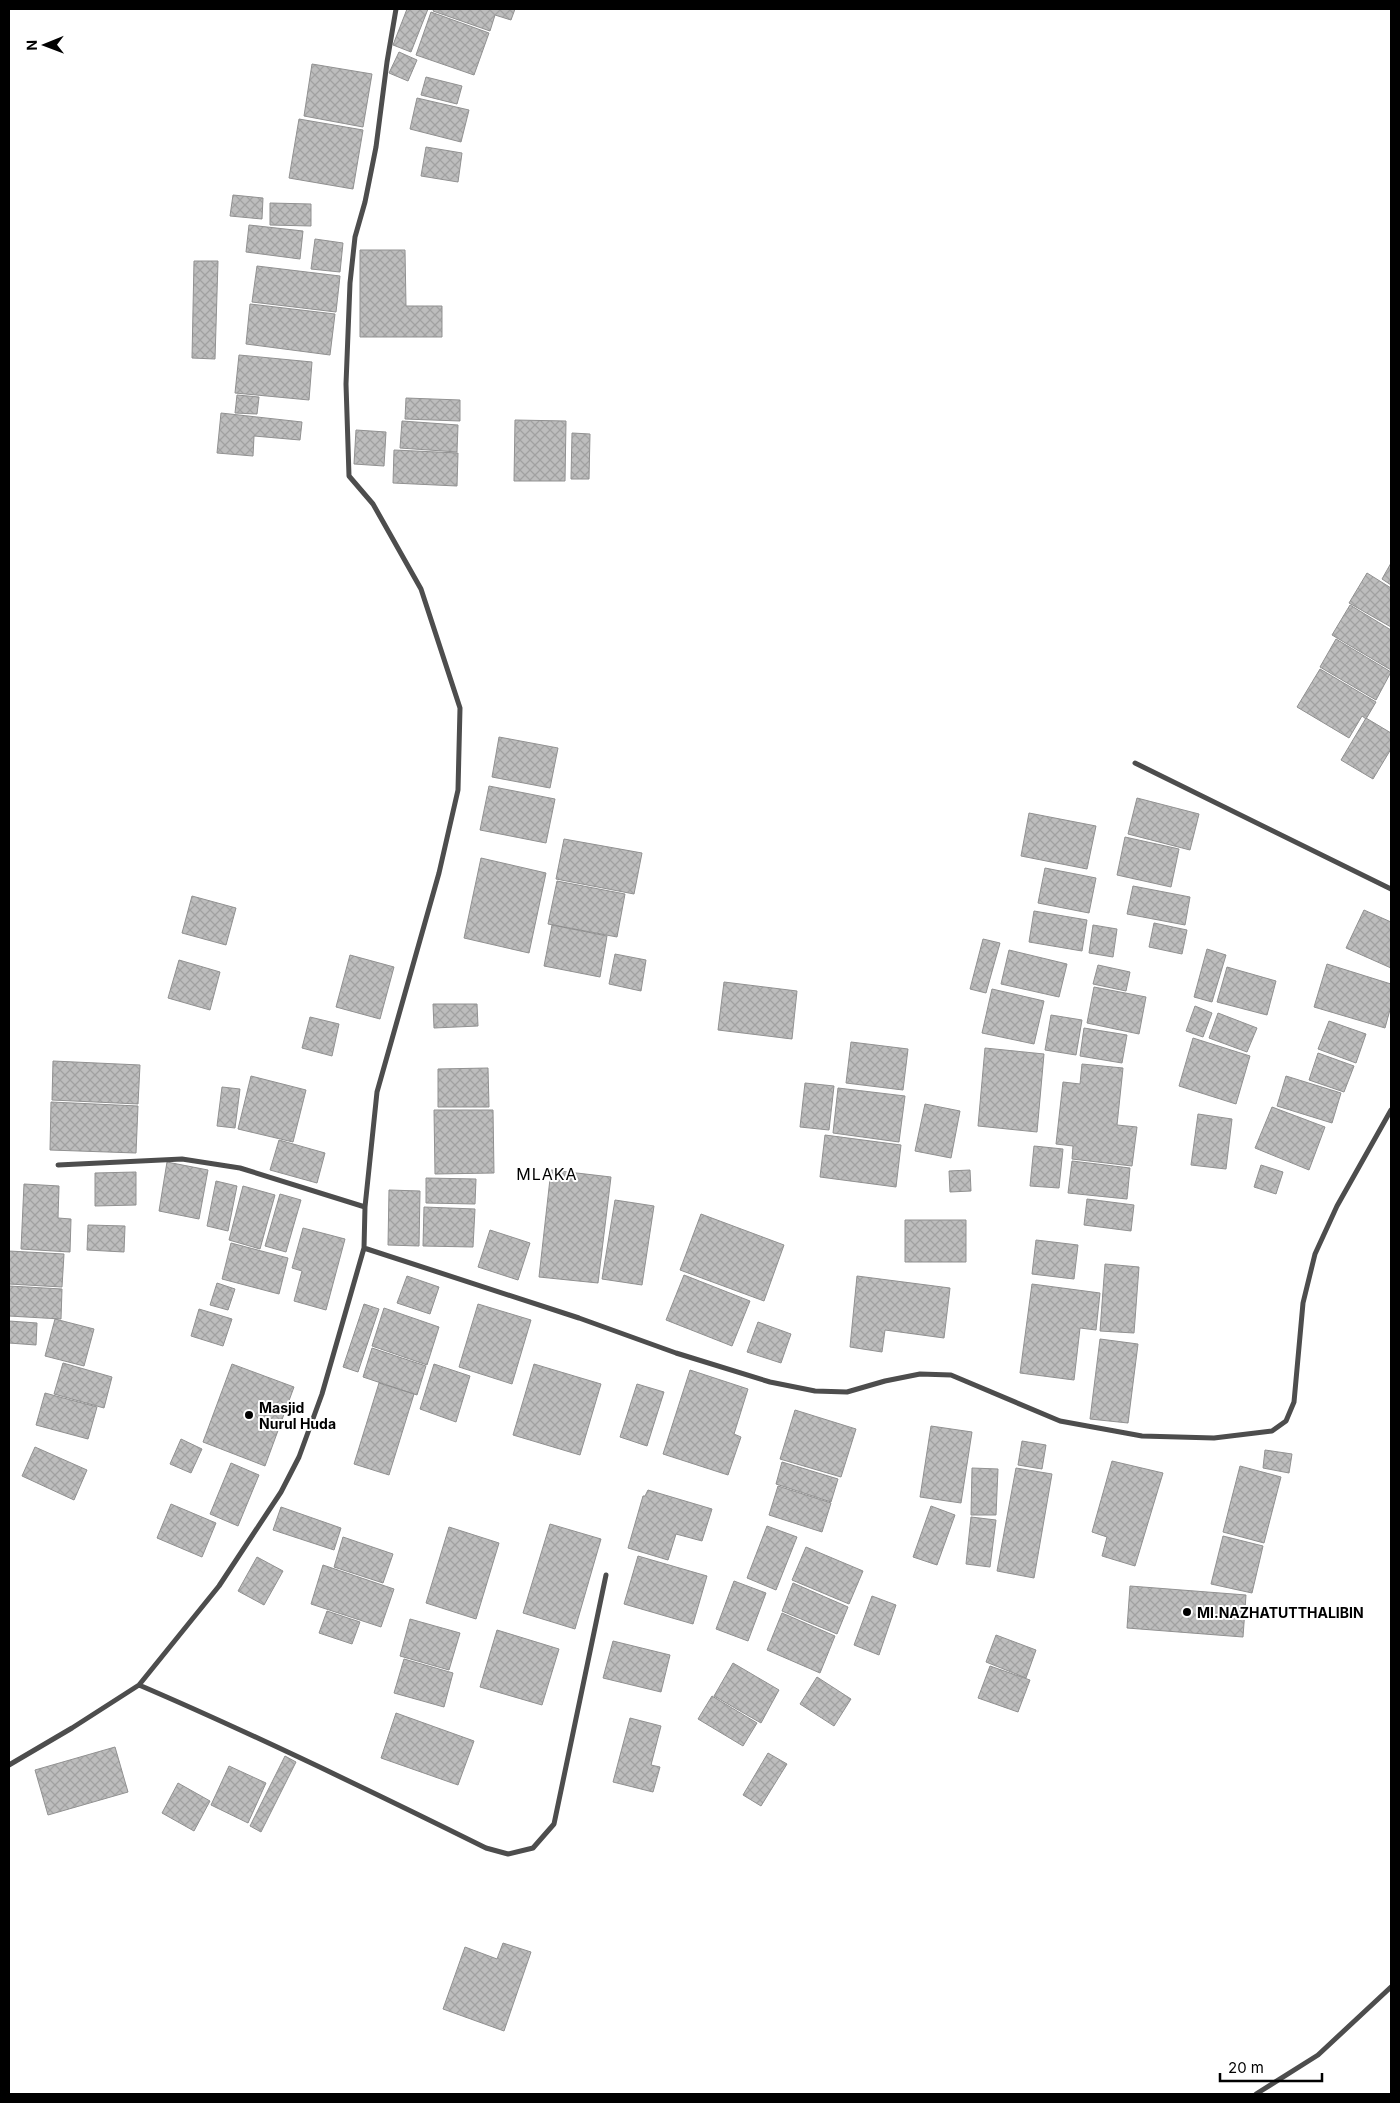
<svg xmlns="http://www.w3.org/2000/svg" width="1400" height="2103" viewBox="0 0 1400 2103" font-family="Inter,sans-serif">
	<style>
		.building { fill: url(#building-cross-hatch); stroke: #919191 }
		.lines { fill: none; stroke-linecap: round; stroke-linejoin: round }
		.street { stroke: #4d4d4d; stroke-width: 5 }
		.poi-dot { fill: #000; stroke: #fff; stroke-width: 2 }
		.labels { text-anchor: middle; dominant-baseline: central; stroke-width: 4; stroke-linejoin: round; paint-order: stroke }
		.poi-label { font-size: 14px; font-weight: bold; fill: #000; stroke: #fff; text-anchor: start }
		.quarter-label { font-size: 16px; letter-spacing: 1px; fill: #000; stroke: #fff }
	</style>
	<defs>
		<pattern id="building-cross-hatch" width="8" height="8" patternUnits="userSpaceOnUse" patternTransform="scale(1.25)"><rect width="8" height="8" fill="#bdbdbd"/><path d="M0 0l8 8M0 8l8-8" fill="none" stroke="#a1a1a1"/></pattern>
	</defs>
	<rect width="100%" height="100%" fill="#fff"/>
	<path class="building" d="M407 9H428L411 52 393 45Z
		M434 9H515L511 20 495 15 490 31 433 11Z
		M431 12 489 33 474 75 416 55Z
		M399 52 417 60 408 81 389 73Z
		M312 64 372 74 363 127 304 116Z
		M426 77 462 86 457 104 421 95Z
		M417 98 469 110 461 142 410 129Z
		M299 119 363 130 353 189 289 178Z
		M426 147 462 153 458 182 421 176Z
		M233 195 263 198 262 219 230 216Z
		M270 203 311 204V226L270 225Z
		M249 225 303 231 300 259 246 252Z
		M315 239 343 243 340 272 311 269Z
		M360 250H405L406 306H442V337H360Z
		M194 261H218L215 359 192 358Z
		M257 266 340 276 336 312 252 302Z
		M250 304 335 314 330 355 246 344Z
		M239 355 312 362 309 400 235 393Z
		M237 395 259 397 257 414 235 413Z
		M406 398 460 400V421L405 419Z
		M221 413 302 422 300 440 254 436 253 456 217 453Z
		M515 420 566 421 565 481H514Z
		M402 421 458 425 457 452 400 448Z
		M356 430 386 432 384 466 354 464Z
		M572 433 590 434 589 479H571Z
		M394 450 458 453 457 486 393 483Z
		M1391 563V585L1382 579Z
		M1367 573 1391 588V627L1349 603Z
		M1350 605 1391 630V670L1332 635Z
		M1336 639 1391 672 1376 700 1320 667Z
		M1320 669 1376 702 1366 719 1362 716 1349 738 1297 707Z
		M1366 718 1391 733V749L1373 779 1341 760Z
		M499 737 558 748 550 788 492 777Z
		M489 786 555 799 546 843 480 830Z
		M1137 798 1199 814 1190 850 1128 834Z
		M1029 813 1096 826 1087 869 1021 856Z
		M1125 837 1179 849 1171 887 1117 875Z
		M564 839 642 853 634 894 556 879Z
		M481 858 546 873 529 953 464 938Z
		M1045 868 1096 878 1089 913 1038 903Z
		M557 881 625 894 617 937 548 924Z
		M1133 886 1190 897 1185 925 1127 914Z
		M192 896 236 908 226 945 182 933Z
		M1364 910 1391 922V968L1346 948Z
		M1034 911 1087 920 1082 951 1029 942Z
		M1154 923 1187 930 1182 954 1149 947Z
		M552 925 607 936 600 977 544 966Z
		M1093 925 1117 929 1113 957 1089 953Z
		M983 939 1000 943 986 993 970 989Z
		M1207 949 1226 955 1212 1002 1194 997Z
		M1009 950 1067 964 1059 997 1001 984Z
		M615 954 646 960 641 991 609 984Z
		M350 955 394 967 380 1019 336 1007Z
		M179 960 220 972 210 1010 168 998Z
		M1327 964 1391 984V1006L1385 1028 1314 1007Z
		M1098 965 1130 972 1126 991 1093 984Z
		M1227 967 1276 981 1267 1015 1217 1002Z
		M724 982 797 991 792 1039 718 1030Z
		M1094 987 1146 997 1139 1034 1087 1023Z
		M992 989 1044 1001 1034 1044 982 1033Z
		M433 1004H477L478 1026 434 1028Z
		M1195 1006 1212 1013 1203 1037 1186 1031Z
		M1218 1013 1257 1028 1247 1052 1209 1038Z
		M1051 1015 1082 1020 1076 1055 1045 1050Z
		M310 1017 339 1024 332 1056 302 1048Z
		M1329 1021 1366 1034 1356 1063 1318 1049Z
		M1084 1028 1127 1035 1122 1063 1080 1056Z
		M1193 1038 1250 1056 1236 1104 1179 1086Z
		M851 1042 908 1049 903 1090 846 1083Z
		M985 1048 1044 1054 1037 1132 978 1126Z
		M1318 1053 1354 1066 1344 1092 1309 1080Z
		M53 1061 140 1065 138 1104 52 1100Z
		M1082 1064 1123 1068 1117 1125 1137 1127 1132 1166 1072 1159 1073 1146 1056 1144 1063 1082 1080 1084Z
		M488 1068 489 1107H438V1069Z
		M251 1076 306 1090 293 1142 238 1129Z
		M1286 1076 1341 1093 1332 1123 1277 1106Z
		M805 1083 834 1086 829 1130 800 1127Z
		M222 1087 240 1089 235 1128 217 1126Z
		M838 1088 905 1096 899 1142 833 1133Z
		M51 1102 138 1106 136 1153 50 1150Z
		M925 1104 960 1111 951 1158 915 1151Z
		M1272 1107 1325 1127 1309 1170 1255 1148Z
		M434 1110H493L494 1173 435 1174Z
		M1198 1114 1232 1119 1226 1169 1191 1165Z
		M825 1135 901 1145 896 1187 820 1177Z
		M279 1140 325 1153 317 1183 270 1170Z
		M1034 1146 1063 1149 1059 1188 1030 1186Z
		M1072 1161 1130 1168 1127 1199 1068 1193Z
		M167 1162 208 1170 199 1219 159 1211Z
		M1261 1165 1283 1172 1276 1194 1254 1187Z
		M551 1170 611 1177 598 1283 539 1277Z
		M970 1170 971 1191 950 1192 949 1171Z
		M136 1172V1205L95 1206V1173Z
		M426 1178 476 1179 475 1204 426 1203Z
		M216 1181 237 1186 228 1231 207 1226Z
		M24 1184 59 1186 58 1218 71 1219 70 1252 21 1249Z
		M243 1186 275 1195 260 1249 229 1240Z
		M389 1190 420 1191 419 1246 388 1245Z
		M280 1194 301 1200 286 1252 265 1246Z
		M1087 1199 1134 1205 1131 1231 1084 1225Z
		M615 1200 654 1206 642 1285 602 1279Z
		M424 1207 475 1209 473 1247 423 1246Z
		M701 1214 784 1245 764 1301 680 1270Z
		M905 1220H966V1262H905Z
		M88 1225 125 1226 124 1252 87 1250Z
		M303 1228 345 1239 326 1310 294 1301 302 1271 292 1268Z
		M490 1230 530 1243 518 1280 478 1267Z
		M1036 1240 1078 1245 1074 1279 1032 1274Z
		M231 1243 288 1258 279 1294 222 1279Z
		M9 1251 64 1254 62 1287 9 1284Z
		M1105 1264 1139 1267 1134 1333 1100 1331Z
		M684 1275 750 1301 732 1346 666 1320Z
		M407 1276 439 1287 430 1314 397 1303Z
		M857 1276 950 1288 944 1338 885 1330 882 1352 850 1347Z
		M217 1283 235 1289 228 1310 210 1305Z
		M1032 1284 1100 1293 1096 1330 1080 1328 1074 1380 1020 1373Z
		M9 1286 62 1289 61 1319 9 1316Z
		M364 1304 379 1309 358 1372 343 1367Z
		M478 1304 531 1320 512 1384 459 1367Z
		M384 1308 439 1327 427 1365 372 1346Z
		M199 1309 232 1319 223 1346 191 1336Z
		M55 1319 94 1329 84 1366 45 1356Z
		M9 1321 37 1323 36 1345 9 1343Z
		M758 1322 791 1334 781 1363 747 1352Z
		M1100 1339 1138 1344 1128 1423 1090 1419Z
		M372 1348 426 1366 417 1395 363 1377Z
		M63 1363 112 1377 104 1408 54 1394Z
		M232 1364 294 1387 265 1466 203 1442Z
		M434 1364 470 1376 456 1422 420 1409Z
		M534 1364 601 1384 580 1455 513 1435Z
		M690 1370 748 1389 734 1434 741 1437 728 1475 663 1454Z
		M379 1383 414 1394 389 1475 354 1464Z
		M637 1384 664 1392 647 1446 620 1437Z
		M45 1393 97 1407 88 1439 36 1425Z
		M795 1410 856 1429 841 1477 780 1459Z
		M931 1426 972 1432 961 1503 920 1497Z
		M181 1439 202 1449 191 1473 170 1464Z
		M1022 1441 1046 1445 1042 1469 1018 1465Z
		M35 1447 87 1470 74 1500 22 1476Z
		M1265 1450 1292 1454 1289 1473 1263 1468Z
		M1112 1461 1163 1473 1135 1566 1102 1556 1107 1537 1092 1532Z
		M782 1462 838 1479 831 1502 776 1484Z
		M231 1463 259 1475 238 1526 210 1514Z
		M1240 1466 1281 1477 1264 1543 1223 1532Z
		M972 1468 998 1469 996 1515H971Z
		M1016 1468 1052 1474 1034 1578 997 1571Z
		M778 1486 831 1503 822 1532 769 1515Z
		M648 1490 712 1509 702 1541 676 1534 668 1560 628 1548 643 1496H645Z
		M171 1504 216 1523 202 1557 157 1538Z
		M931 1506 955 1515 937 1565 913 1557Z
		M281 1507 341 1528 334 1550 273 1530Z
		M971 1517 996 1520 990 1567 966 1564Z
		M550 1524 601 1539 575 1629 523 1613Z
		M767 1526 797 1537 776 1590 747 1578Z
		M449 1527 499 1543 476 1619 426 1603Z
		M1223 1536 1263 1546 1252 1593 1211 1584Z
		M343 1537 393 1554 383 1583 334 1567Z
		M806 1547 863 1571 849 1604 792 1580Z
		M638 1556 707 1576 693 1624 624 1604Z
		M257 1557 283 1571 264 1605 238 1591Z
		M323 1565 394 1589 381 1627 311 1604Z
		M734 1581 766 1593 748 1641 716 1629Z
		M793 1583 848 1607 837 1634 782 1611Z
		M1130 1586 1246 1595 1243 1637 1127 1628Z
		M872 1596 896 1605 879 1655 854 1645Z
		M327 1611 360 1622 352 1644 319 1633Z
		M782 1613 835 1636 820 1673 767 1650Z
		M410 1619 460 1633 449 1670 400 1656Z
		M497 1630 559 1649 542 1705 480 1687Z
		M996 1635 1036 1650 1026 1678 986 1662Z
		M613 1641 670 1655 661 1692 603 1678Z
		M404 1659 453 1673 444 1707 394 1693Z
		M733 1663 779 1690 761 1723 714 1696Z
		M990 1666 1030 1680 1018 1712 978 1698Z
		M817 1677 851 1699 834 1726 800 1704Z
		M712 1696 757 1723 743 1746 698 1719Z
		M396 1713 474 1741 458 1785 381 1758Z
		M630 1718 661 1726 651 1765 660 1767 653 1792 613 1782Z
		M115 1747 128 1792 48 1815 35 1770Z
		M768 1753 787 1764 761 1806 743 1795Z
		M285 1756 296 1762 261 1832 250 1826Z
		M229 1766 266 1783 248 1823 211 1805Z
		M178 1783 210 1801 194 1831 162 1813Z
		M503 1943 531 1952 504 2031 443 2009 465 1947 497 1959Z"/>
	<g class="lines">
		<path class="street" d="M1135 763 1391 889
			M58 1165 182 1159 240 1168 365 1207
			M364 1248 579 1318 676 1353 770 1382 815 1391 847 1392 885 1381 920 1374 951 1375 1060 1421 1142 1436 1214 1438 1272 1431 1286 1421 1294 1402 1303 1303 1315 1254 1337 1206 1391 1110
			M139 1685C256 1735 371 1791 486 1848L508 1854 533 1848 554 1824 606 1575
			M9 1765 72 1728 139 1685 219 1586 281 1492 299 1457 322 1394 364 1248 365 1207 377 1092 439 873 458 790 460 708 421 589 373 504 349 476 346 384 350 283 355 237 365 202 376 147 387 62 396 9
			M1256 2094 1318 2055 1391 1987"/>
	</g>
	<g class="poi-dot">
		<circle cx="249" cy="1415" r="5"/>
		<circle cx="1187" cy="1612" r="5"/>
	</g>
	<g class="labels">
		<g class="poi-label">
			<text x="259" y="1407">Masjid<tspan x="259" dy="16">Nurul Huda</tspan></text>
			<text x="1197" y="1612">MI.NAZHATUTTHALIBIN</text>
		</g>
		<g class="quarter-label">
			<text x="547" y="1174">MLAKA</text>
		</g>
	</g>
	<rect width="1400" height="2103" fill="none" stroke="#000000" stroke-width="20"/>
	<g transform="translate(45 45) rotate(269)" stroke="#ffffff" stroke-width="4" paint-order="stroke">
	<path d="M0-4L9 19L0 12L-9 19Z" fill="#000000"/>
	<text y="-8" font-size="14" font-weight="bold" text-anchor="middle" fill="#000000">N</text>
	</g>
	<path d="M1220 2073v8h102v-8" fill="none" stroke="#000000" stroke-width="2.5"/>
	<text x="1228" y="2073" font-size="15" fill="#000000" stroke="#ffffff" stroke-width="4" paint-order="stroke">20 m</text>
</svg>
